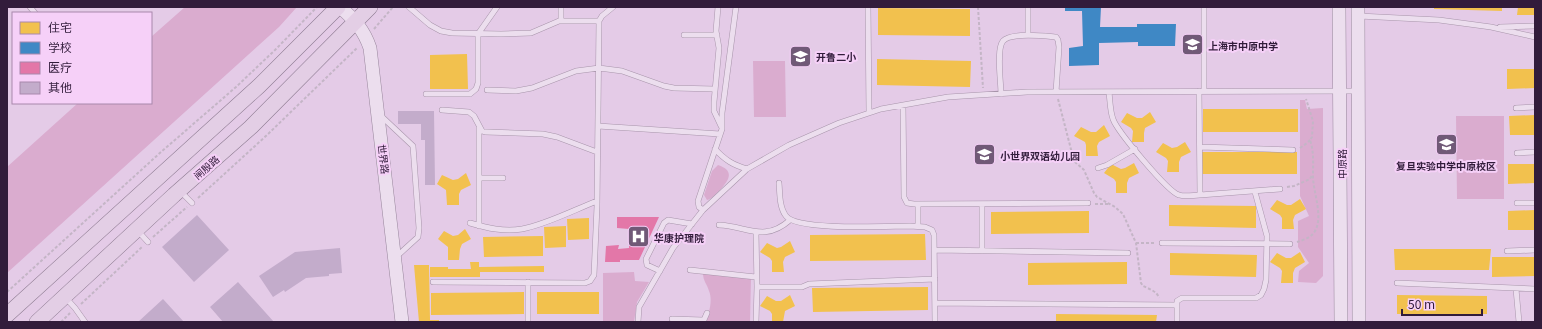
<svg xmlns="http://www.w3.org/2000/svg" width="1542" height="329" viewBox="0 0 1542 329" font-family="Georgia,'Noto Sans SC',serif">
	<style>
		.green { fill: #daaccf }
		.homes { fill: #f2c14e }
		.schools { fill: #3f88c5 }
		.health { fill: #e377a8 }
		.building { fill: #c3accb }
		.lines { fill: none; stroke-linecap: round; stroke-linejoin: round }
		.lane-casing { stroke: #a895ab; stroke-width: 6 }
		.secondary-casing { stroke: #97859b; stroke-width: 14 }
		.primary-casing { stroke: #8d7b91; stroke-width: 16 }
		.path { stroke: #c4b5c6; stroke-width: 2; stroke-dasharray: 3 2; stroke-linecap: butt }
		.lane { stroke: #ecdeee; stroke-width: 5 }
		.secondary { stroke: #ecdeee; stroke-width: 13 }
		.primary { stroke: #e3cee5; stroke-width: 15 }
		.labels { text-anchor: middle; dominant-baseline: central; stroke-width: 4; stroke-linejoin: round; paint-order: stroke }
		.poi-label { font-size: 10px; font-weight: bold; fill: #321c3b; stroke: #f6d0f8; text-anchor: start }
		.street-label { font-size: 10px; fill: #321c3b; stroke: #f6d0f8 }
	</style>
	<rect width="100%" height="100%" fill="#e4cbe7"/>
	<path class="green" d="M185 7H297L279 27 7 273V167L78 103H151V37Z
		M753 61H785L786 117H754Z
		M1300 100H1305L1307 109 1323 108V276L1316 283 1298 282 1299 271 1309 263 1298 247V221L1309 216 1300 196Z
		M1456 116H1504V199H1457Z
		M718 165C736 171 728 181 720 190 715 194 712 199 707 200L704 195 712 171Z
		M634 272 635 281 649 282 637 302 634 322H603V273Z
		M703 273 751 277 750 322H705C709 314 713 300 709 291 707 284 703 281 703 273Z"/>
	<path class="homes" d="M1434 7H1502V11L1434 9Z
		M1518 7H1535V15H1517Z
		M878 8 970 9V36L878 35Z
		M467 54 468 89H430V55Z
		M877 59 971 61 970 87 877 85Z
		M1507 69H1535V88L1507 89Z
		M1203 109H1298V132H1203Z
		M1150 112 1156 122 1145 128 1144 133V142H1132L1133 131 1131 128 1121 122 1127 113 1137 118H1142Z
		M1535 115V135H1510L1509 116Z
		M1104 125 1110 136 1099 142 1097 146 1098 156H1086V145L1085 142 1074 136 1081 127 1091 132H1096Z
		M1185 142 1191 152 1181 157 1179 162V172H1167L1168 161 1166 158 1156 152 1163 143 1172 148 1177 147Z
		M1202 152H1297V174H1202Z
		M1134 163 1139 173 1129 178 1127 183V193H1116V182L1114 179 1104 173 1111 164 1121 169 1125 168Z
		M1508 164H1535V183L1508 184Z
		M466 173 471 185 461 190 459 194V205H447L446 190 437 184 442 175 453 180 458 179Z
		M1300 199 1306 209 1295 215 1293 220 1294 229H1282V218L1280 215 1270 209 1277 200 1287 205H1291Z
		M1169 205 1256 206V228L1169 226Z
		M1535 210V230H1508V211Z
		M1089 211V233L991 234V212Z
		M589 218V239L568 240 567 219Z
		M566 226V247L545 248 544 227Z
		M465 229 471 239 462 244 460 249 459 260H448V247L438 239 444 231 453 236 458 235Z
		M925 234 926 260 810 261V235Z
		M543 236V256L484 257 483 237Z
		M790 241 795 252 785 257 783 262 784 272H772V261L770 258 760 252 767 243 777 248 781 247Z
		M1394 249H1491L1489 270H1395Z
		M1300 252 1305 262 1295 268 1293 273V283H1281L1282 271 1280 268 1270 262 1277 253 1286 258H1291Z
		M1170 253 1257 255 1256 277 1170 275Z
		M1492 257H1535V276L1492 277Z
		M470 262H479V267L544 266V272H480V277H430V267H448V269H471Z
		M1127 262V284L1028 285V263Z
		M414 265H429L430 320H439V322H419Z
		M928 287V310L813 312 812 288Z
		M524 292V314L431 315V293Z
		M537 292H599V314H537Z
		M790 295 795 306 785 311 783 322H772V314L770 311 760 306 767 296 776 301H781Z
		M1397 295 1487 296V314H1397Z
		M1056 314 1157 315 1156 322H1056Z"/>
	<path class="schools" d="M1065 7H1101L1100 27H1137V24H1176L1175 46H1138V42L1099 43V65L1069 66V48L1083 46 1082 11H1065Z"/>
	<path class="health" d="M617 217H659L639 260H620V262H605L606 246 619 245 618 249 629 248V229L617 228Z"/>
	<path class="building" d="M398 111H434L435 185H425V140H421V124H398Z
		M197 215 229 250 194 282 162 247Z
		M340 248 342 273 329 274V276L306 278 285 292 284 290 273 297 259 276 295 252Z
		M238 282 274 322H223L210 307Z
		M163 299 184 322H138Z"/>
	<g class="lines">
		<defs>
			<path id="lane" d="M30 7 35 13
				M409 7 430 25 441 31 452 33 501 34 531 33 559 21H599
				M561 7V21
				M718 7 716 31 719 48 714 102V111L721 126
				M868 7 869 112
				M1028 7V35
				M1204 7V91
				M1359 16 1439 20 1491 27 1535 37
				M1500 27 1535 26
				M684 35H717
				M487 90 516 91 532 88 576 71 599 68 622 71 664 86 674 88 714 89
				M1199 91 1200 195 1280 189
				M1109 92C1110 100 1110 111 1113 119 1117 131 1168 192 1179 195 1185 197 1194 195 1200 195
				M426 94H470L476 89 478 83V34L497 7
				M1001 94C1001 82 996 49 1003 41 1011 32 1045 36 1056 37L1058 40 1059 47 1056 92
				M903 105 904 197 907 203 914 204 1088 203
				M1516 108 1535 107
				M442 110 469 112 474 116 482 131 485 132 543 134 557 137 597 152
				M380 115 413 146 419 228 418 237 396 257
				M598 126 720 134
				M479 127V226
				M1200 147 1293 150
				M715 149C725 160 733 165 747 169
				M1517 153 1535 152
				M1098 168 1107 165 1135 149
				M479 178H503
				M779 183C780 193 779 207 786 216 797 231 888 226 910 226L925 227 932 230 934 235 935 322
				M180 191 192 203
				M1517 203H1535
				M918 204V226
				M982 204V251
				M703 210 699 207 698 201 722 129V113L736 7
				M470 223C487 228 504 232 522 229 545 225 574 210 597 201
				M719 225C747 226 764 243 790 220
				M137 230 148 242
				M1162 243 1290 244
				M935 250 1128 253
				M1507 251 1535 250
				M690 270 756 277
				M660 271 647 265 646 259 664 223 668 220 692 224
				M433 282 585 283 590 281 594 275 597 206 599 21 602 16 613 7
				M528 282V322
				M1397 283 1535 289
				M757 287H802L809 284 935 279
				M1516 289 1519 322
				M65 297 75 308 85 322
				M935 303 1177 305
				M672 319 703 320
				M638 322 639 307 673 248 703 210 747 169 789 145 839 123 881 109 948 97 1027 92 1358 91
				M703 322 707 313
				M756 322 757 287 756 233
				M1177 322V301L1182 298H1256L1261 295 1264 289 1266 280 1267 236 1255 192"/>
			<path id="secondary" d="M340 7C354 19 364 30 370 48L402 322
				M1339 7 1341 322
				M1358 7 1359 322"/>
			<path id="primary" d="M7 315 259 86 338 7
				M37 322 174 195 251 127 370 7"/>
		</defs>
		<use href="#lane" class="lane-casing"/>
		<use href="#secondary" class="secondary-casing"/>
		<use href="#primary" class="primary-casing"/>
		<path class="path" d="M978 7 983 88
			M374 29 393 7
			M1058 99 1074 161 1084 170 1094 193 1097 197 1115 207 1123 214 1136 243 1141 283 1143 286C1149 289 1157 291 1159 298
			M1300 148 1307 143 1310 140
			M1287 187 1294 186 1310 179 1312 175
			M198 198 267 135 358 47
			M1095 204H1109
			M153 237 187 207
			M1297 242C1303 240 1311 238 1315 231 1324 216 1312 190 1313 173 1313 162 1314 151 1310 140L1312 137 1313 121 1306 99
			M1136 243H1155
			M7 292 161 152 236 87 275 50 317 7
			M81 304 142 247
			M61 322 70 313"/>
		<use href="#lane" class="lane"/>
		<use href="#secondary" class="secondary"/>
		<use href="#primary" class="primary"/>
	</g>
	<defs>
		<symbol id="school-square" viewBox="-11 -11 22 22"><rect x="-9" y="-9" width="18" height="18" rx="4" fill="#705977" stroke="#f6d0f8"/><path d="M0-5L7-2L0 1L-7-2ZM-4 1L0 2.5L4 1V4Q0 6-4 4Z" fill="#fff"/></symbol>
		<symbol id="hospital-square" viewBox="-11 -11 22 22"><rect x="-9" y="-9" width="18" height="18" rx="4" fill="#705977" stroke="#f6d0f8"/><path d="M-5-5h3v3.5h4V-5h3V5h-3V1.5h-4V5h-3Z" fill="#fff"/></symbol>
	</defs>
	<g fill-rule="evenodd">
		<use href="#school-square" x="1180" y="32" width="25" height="25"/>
		<use href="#school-square" x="788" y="44" width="25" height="25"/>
		<use href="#school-square" x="1434" y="132" width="25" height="25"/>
		<use href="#school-square" x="972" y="142" width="25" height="25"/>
		<use href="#hospital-square" x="626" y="224" width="25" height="25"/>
	</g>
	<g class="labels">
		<g class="poi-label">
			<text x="1208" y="45">上海市中原中学</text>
			<text x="816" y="56">开鲁二小</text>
			<text x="1000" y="155">小世界双语幼儿园</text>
			<text x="1446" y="165" text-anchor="middle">复旦实验中学中原校区</text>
			<text x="654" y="237">华康护理院</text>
		</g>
		<g class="street-label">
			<text transform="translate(384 159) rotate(83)">世界路</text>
			<text transform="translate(1341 164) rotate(-90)">中原路</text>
			<text transform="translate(206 167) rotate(-41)">闸殷路</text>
		</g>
	</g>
	<rect width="1542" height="329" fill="none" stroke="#321c3b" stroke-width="16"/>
	<rect x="12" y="12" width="140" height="92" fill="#f6d0f8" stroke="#a888ac"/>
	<rect x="20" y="22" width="20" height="12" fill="#f2c14e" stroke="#a888ac"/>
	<text x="48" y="32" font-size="12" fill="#321c3b">住宅</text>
	<rect x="20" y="42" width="20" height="12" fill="#3f88c5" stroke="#a888ac"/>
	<text x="48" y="52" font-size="12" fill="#321c3b">学校</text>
	<rect x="20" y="62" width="20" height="12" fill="#e377a8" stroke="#a888ac"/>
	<text x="48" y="72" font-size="12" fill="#321c3b">医疗</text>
	<rect x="20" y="82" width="20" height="12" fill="#c3accb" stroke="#a888ac"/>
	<text x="48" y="92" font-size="12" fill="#321c3b">其他</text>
	<path d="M1402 309v6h80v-6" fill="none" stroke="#321c3b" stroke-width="2"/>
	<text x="1408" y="309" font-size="12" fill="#321c3b" stroke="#f6d0f8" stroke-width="3" paint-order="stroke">50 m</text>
</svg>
